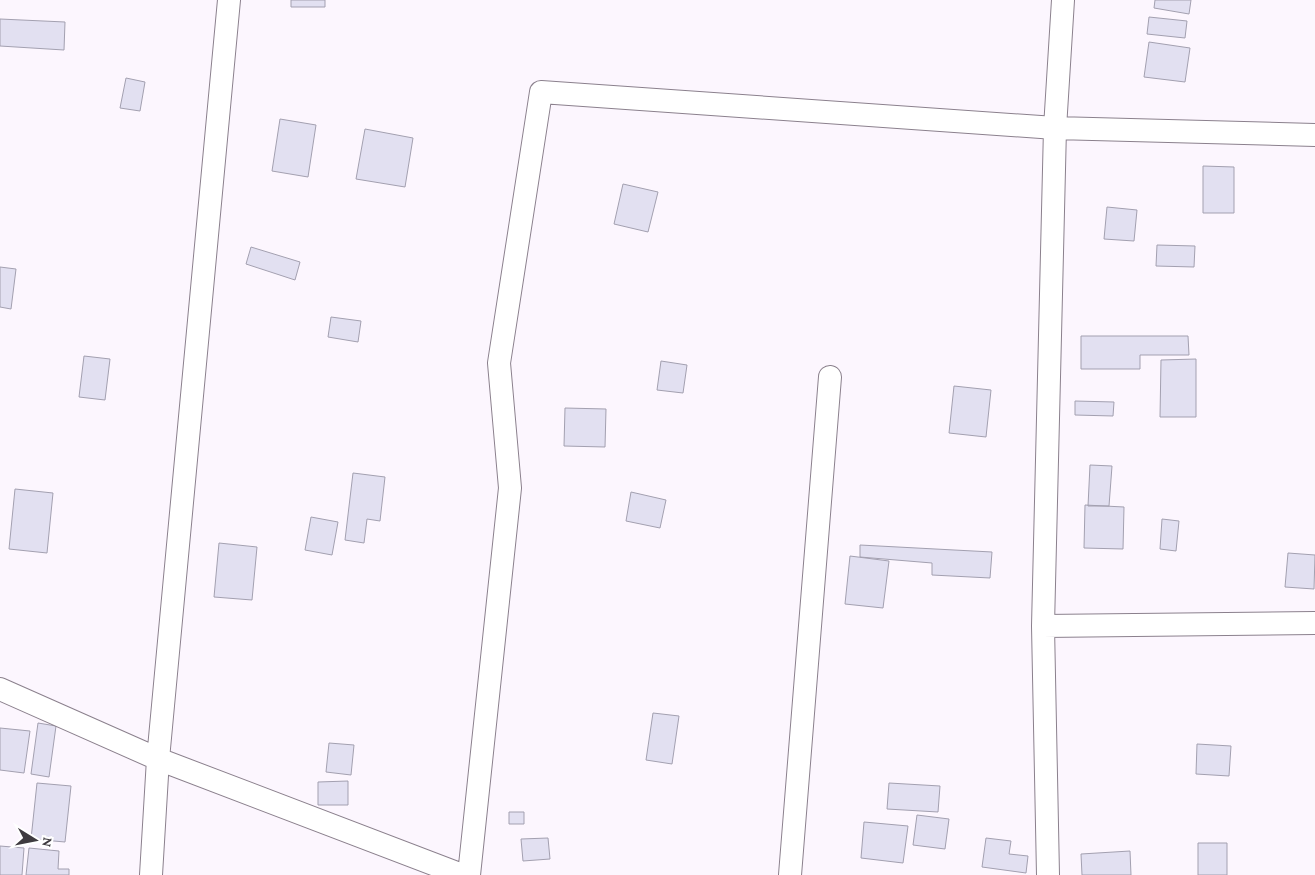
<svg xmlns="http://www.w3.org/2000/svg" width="1315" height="875" viewBox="0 0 1315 875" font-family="'Crimson Pro',serif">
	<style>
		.building { fill: #e2e0f1; stroke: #a3a0b0 }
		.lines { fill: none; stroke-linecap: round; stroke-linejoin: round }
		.street-casing { stroke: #8b808d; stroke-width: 24 }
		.street { stroke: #fff; stroke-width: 22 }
	</style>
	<rect width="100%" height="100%" fill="#fcf6fe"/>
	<path class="building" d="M291 0H325V7H291Z
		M1155 0H1191L1189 14 1154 8Z
		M1149 17 1187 21 1185 38 1147 34Z
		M0 19 65 22 64 50 0 46Z
		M1149 42 1190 48 1185 82 1144 77Z
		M126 78 145 82 140 111 120 108Z
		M280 119 316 125 308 177 272 171Z
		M365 129 413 138 405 187 356 179Z
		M1203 166 1234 167V213H1203Z
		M623 184 658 192 648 232 614 224Z
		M1107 207 1137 210 1134 241 1104 239Z
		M1157 245 1195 246 1194 267 1156 266Z
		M251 247 300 262 295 280 246 264Z
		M0 267 16 269 11 309 0 307Z
		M331 317 361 321 358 342 328 337Z
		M1081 336H1188L1189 355H1140V369H1081Z
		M84 356 110 359 105 400 79 397Z
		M1196 359V417H1160L1161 360Z
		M661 361 687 365 683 393 657 390Z
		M954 386 991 390 986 437 949 433Z
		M1075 401 1114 402 1113 416 1075 415Z
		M565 408 606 409 605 447 564 446Z
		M1090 465 1112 466 1109 506H1088Z
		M353 473 385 477 380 521 367 519 364 543 345 540Z
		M15 489 53 493 47 553 9 549Z
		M631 492 666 500 660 528 626 521Z
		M1085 505 1124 507 1123 549 1084 548Z
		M311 517 338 522 332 555 305 550Z
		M1162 519 1179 521 1176 551 1160 549Z
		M219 543 257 547 252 600 214 597Z
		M860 545 992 552 990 578 932 575V563L860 557Z
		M1288 553 1315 555 1314 589 1285 587Z
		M850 556 889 561 883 608 845 604Z
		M653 713 679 716 672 764 646 760Z
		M38 723 56 726 49 777 31 774Z
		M0 728 30 731 24 773 0 770Z
		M329 743 354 745 351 775 326 772Z
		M1197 744 1231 746 1229 776 1196 774Z
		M348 781V805H318V782Z
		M37 783 71 786 65 842 31 839Z
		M889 783 940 786 938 812 887 809Z
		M509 812H524V824H509Z
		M917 815 949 819 945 849 913 845Z
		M864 822 908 826 903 863 861 858Z
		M548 838 550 859 523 861 521 839Z
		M986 838 1011 841 1009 854 1028 856 1026 873 982 867Z
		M1198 843H1227V875H1198Z
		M0 846 24 848 22 875H0Z
		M29 848 59 851 58 869H69V875H26Z
		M1130 851 1131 875H1082L1081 854Z"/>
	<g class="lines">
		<defs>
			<path id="street" d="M1043 626 1315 623
				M0 689 158 759 462 875
				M151 875 158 759 229 0
				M469 875 510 488 499 363 541 92 1055 128 1315 135
				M790 875 830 377
				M1048 875 1043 626 1055 128 1063 0"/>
		</defs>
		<use href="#street" class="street-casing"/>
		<use href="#street" class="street"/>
	</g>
	<g transform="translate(35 840) rotate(100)" stroke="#ffffff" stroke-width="4" paint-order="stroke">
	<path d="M0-4L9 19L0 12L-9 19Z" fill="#3e3a3f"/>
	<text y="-8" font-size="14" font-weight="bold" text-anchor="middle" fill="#3e3a3f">N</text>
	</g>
</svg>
